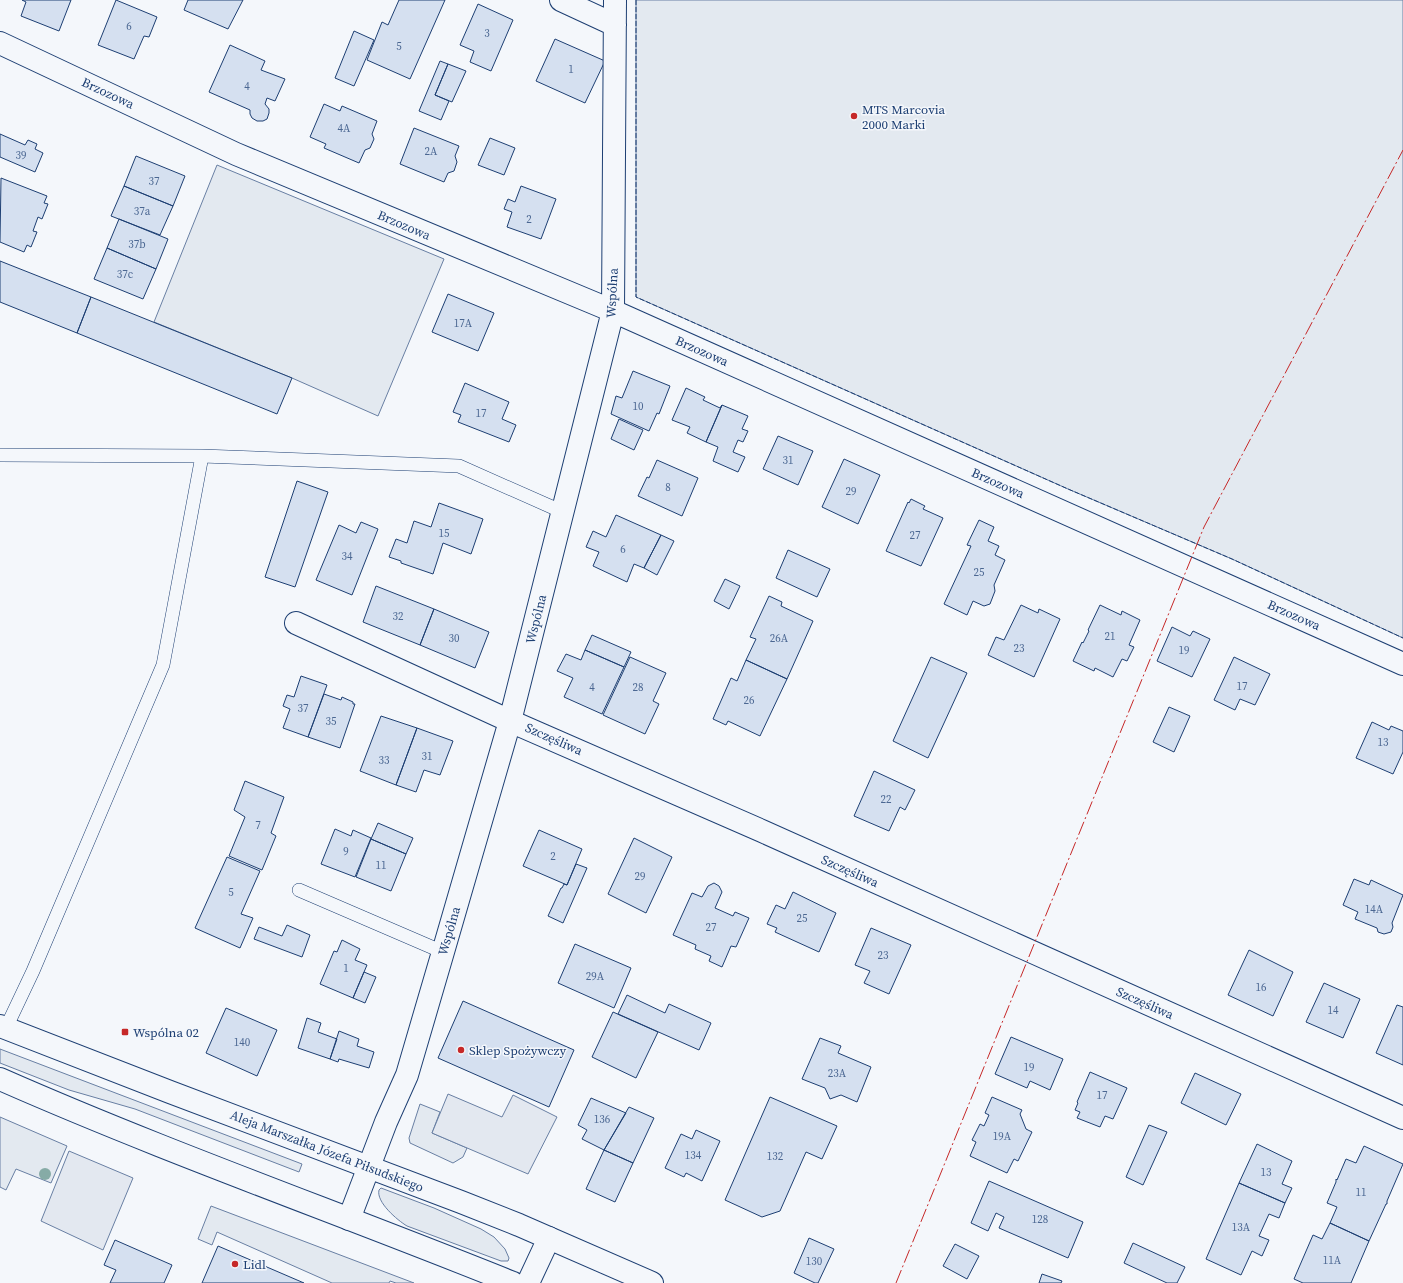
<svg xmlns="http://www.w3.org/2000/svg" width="1403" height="1283" viewBox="0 0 1403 1283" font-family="'Source Serif 4',serif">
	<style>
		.green { fill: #e3e9f0; stroke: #687fa3 }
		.parking { fill: #e3e8f0; stroke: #687fa3 }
		.building { fill: #d5e0f0; stroke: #1d3f73 }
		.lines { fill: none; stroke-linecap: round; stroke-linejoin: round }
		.service-casing { stroke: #1d3f73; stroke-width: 14 }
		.minor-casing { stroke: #1d3f73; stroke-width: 24 }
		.secondary-casing { stroke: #1d3f73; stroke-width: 24 }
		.service { stroke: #f4f7fb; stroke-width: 13 }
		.minor { stroke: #f4f7fb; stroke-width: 22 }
		.secondary { stroke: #f4f7fb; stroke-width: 22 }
		.fence { stroke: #1d3f73; stroke-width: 1; stroke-dasharray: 5 2; stroke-linecap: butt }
		.power { stroke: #c62828; stroke-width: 1; stroke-dasharray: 14 3 2 3; stroke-linecap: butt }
		.tree { fill: #86aba6 }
		.poi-dot { fill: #c62828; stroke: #f4f7fb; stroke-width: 1.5 }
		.labels { text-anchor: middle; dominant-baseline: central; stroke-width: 3; stroke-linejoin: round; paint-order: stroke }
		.number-label { font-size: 11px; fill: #4b6792 }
		.street-label { font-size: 13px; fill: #1d3f73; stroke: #f4f7fb }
		.poi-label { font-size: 13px; fill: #1d3f73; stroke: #f4f7fb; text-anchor: start }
	</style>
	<rect width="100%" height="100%" fill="#f4f7fb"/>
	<path class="green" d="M636 0H1403V638L1232 559 1068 489 636 297Z
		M217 165 444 259 378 416 292 378 154 322Z
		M0 1049 302 1164 299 1172 135 1109 69 1090 0 1063Z
		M420 1104 440 1112 432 1133 467 1148 463 1157 453 1163 410 1143 409 1138Z
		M0 1117 67 1146 51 1183 16 1169 6 1190 0 1187Z
		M381 1188 434 1208 481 1229 494 1237 505 1249 509 1258 508 1261H501L407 1226C397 1220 376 1202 379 1190Z
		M211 1206 414 1283H396L390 1281 389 1283H332L217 1232 212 1245 198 1239Z"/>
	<path class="parking" d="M448 1094 502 1117 513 1095 557 1117 528 1174 432 1133Z
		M69 1151 133 1178 103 1250 41 1221Z"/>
	<path class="building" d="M22 0H71L59 31 21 16 26 2Z
		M116 0 157 17 149 37 144 36 134 59 98 45Z
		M188 0H243L228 29 184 10Z
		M399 0H445L410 79 367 60 382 22 388 25Z
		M478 4 513 20 491 71 470 62 474 51 460 45Z
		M354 31 374 40 354 86 335 78Z
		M555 39 605 61 585 103 536 81Z
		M230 45 265 61 261 70 285 79 275 101 267 98 265 104 269 109V113L267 119 263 121H257L252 118 250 114V110L209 92Z
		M440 61 448 64 435 95 449 101 441 120 419 111Z
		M448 64 466 71 452 102 435 95Z
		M324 104 340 111 342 106 377 121 372 134 374 139 370 148 365 150 359 163 324 148 326 144 310 137Z
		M414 128 459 146 455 156 457 162 454 171 448 173 444 182 400 164Z
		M0 134 25 145 28 140 37 144 35 149 43 153 35 172 0 157Z
		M490 138 515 148 504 175 478 165Z
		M136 156 185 176 173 206 124 186Z
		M1 178 47 196 44 203 48 204 42 219 38 217 33 231 37 232 31 247 27 245 24 252 0 242Z
		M124 186 173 206 160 235 111 216Z
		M521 186 556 199 541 239 507 227 512 212 504 209 508 199 515 202Z
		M119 219 168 239 156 269 107 248Z
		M107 248 156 269 143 299 94 279Z
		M0 261 91 297 77 333 0 302Z
		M448 294 494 313 478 351 432 332Z
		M91 297 292 378 277 414 77 333Z
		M633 371 670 386 659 414 657 413 649 431 611 414 616 396 622 398Z
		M465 383 509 402 502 419 516 425 509 442 458 422 461 415 453 412Z
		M686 388 705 397 703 400 720 408 722 405 706 442 687 433 690 427 672 420Z
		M722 405 748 416 742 429 748 431 743 442 738 440 733 452 745 457 738 472 713 461 718 447 706 442Z
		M619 419 643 430 634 450 611 439Z
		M778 436 813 451 798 485 763 469Z
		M844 459 880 475 858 524 822 507Z
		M657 460 698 478 682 516 638 496 647 477 649 478Z
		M297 481 328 492 295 587 265 577Z
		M911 499 925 506 923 509 943 518 921 566 886 551 908 502 909 503Z
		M439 503 483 519 471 554 443 543 433 574 401 563V561L389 557 396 539 407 543 414 521 431 527Z
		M616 515 661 535 644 568 634 564 627 582 593 566 599 552 586 547 593 531 606 537Z
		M979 520 994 527 988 541 999 546 995 555 1005 560 994 585 995 591 990 604 984 606 973 601 967 615 944 604 971 546 967 545Z
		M361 522 378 529 352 595 316 580 339 525 356 533Z
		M661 535 674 541 657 575 644 568Z
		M788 550 830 569 817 597 776 578Z
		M725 579 740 586 729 609 714 601Z
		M376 586 434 609 420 645 363 622Z
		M769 596 782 602 781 606 813 621 787 679 746 660 756 639 750 637Z
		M1021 605 1038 613 1039 609 1060 619 1034 677 988 655 996 637 1004 640Z
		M1100 605 1121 615 1122 611 1140 620 1129 645 1134 647 1127 661 1122 659 1113 677 1095 668 1094 671 1073 661 1082 642 1083 643 1089 631 1088 630Z
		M434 609 489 632 475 668 420 645Z
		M1172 627 1190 636 1193 631 1210 639 1192 677 1157 661Z
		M592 635 631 652 624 667 585 650Z
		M585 650 624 667 602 714 564 697 573 678 557 671 566 654 581 660Z
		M630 657 666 673 653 701 659 704 645 734 603 715Z
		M931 657 967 673 928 758 893 741Z
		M1234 657 1270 674 1255 705 1240 699 1235 710 1214 700Z
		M746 660 787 679 760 736 728 721 726 725 713 719 731 678 737 681Z
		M301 676 327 685 308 737 283 728 290 709 283 706 287 695 294 697Z
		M324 694 341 700 342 697 353 702V704H355L340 748 308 737Z
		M1169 707 1190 716 1174 752 1153 742Z
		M381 716 417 728 396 785 360 771Z
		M1372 722 1389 730 1391 726 1403 731V752L1393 774 1356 758Z
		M417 728 453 741 440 775 424 770 416 792 396 785Z
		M874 771 915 790 905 810 900 807 889 831 854 816Z
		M245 781 284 797 271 833 276 836 262 870 229 856 245 817 234 810Z
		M378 823 413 838 406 854 371 839Z
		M335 829 351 836 353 830 371 838 355 877 321 864Z
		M539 830 582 849 567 885 523 866Z
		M634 838 672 857 646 913 608 894Z
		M371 839 406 854 391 891 356 877Z
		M227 857 260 871 241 914 253 918 240 948 195 928Z
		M576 864 587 868 563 923 548 916 561 888H562L564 884 567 885Z
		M1354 879 1369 885 1371 880 1403 895 1392 923 1393 927 1391 932 1384 934 1378 932 1377 928 1355 919 1358 912 1343 905Z
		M714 883 719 886 722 892 715 908 733 916 735 912 749 918 736 947 731 946 722 967 709 961 711 956 695 949 696 945 673 935 692 893 702 897 708 886Z
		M793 892 836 913 819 952 775 932 777 928 767 924 776 905 785 909Z
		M287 925 310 935 302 957 254 939 259 927 282 936Z
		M871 928 911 945 889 994 864 983 870 971 855 965Z
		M342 940 360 949 355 960 367 965 353 998 320 984 334 951 337 952Z
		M575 944 631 968 614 1008 558 983Z
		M1249 950 1293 972 1273 1016 1228 995Z
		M364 972 376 977 365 1003 353 998Z
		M1324 983 1360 999 1343 1038 1306 1022Z
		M627 995 665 1013 669 1004 711 1023 699 1050 618 1014Z
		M463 1001 574 1050 549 1107 438 1058Z
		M1397 1005 1403 1007V1065L1376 1053Z
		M226 1008 277 1030 257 1076 206 1053Z
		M613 1012 658 1032 636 1078 592 1057Z
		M307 1018 321 1023 318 1032 337 1039 330 1059 298 1048Z
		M339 1031 359 1039 357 1046 374 1052 369 1068 339 1059 338 1062 330 1059Z
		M1011 1037 1063 1059 1050 1090 1030 1081 1027 1088 995 1074Z
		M820 1038 841 1046 838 1053 871 1067 857 1102 841 1095 830 1099 825 1088 802 1079Z
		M1090 1072 1127 1088 1113 1119 1105 1116 1100 1127 1077 1118 1080 1112 1075 1110 1078 1103 1077 1102Z
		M1195 1073 1241 1094 1226 1125 1181 1103Z
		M770 1097 837 1126 822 1159 806 1152 780 1211 762 1217 725 1200Z
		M992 1097 1022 1110 1020 1114 1026 1129 1032 1132 1018 1161 1014 1159 1007 1173 970 1156 976 1142 972 1140 980 1124 984 1126 989 1115 985 1113Z
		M591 1098 626 1113 604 1150 582 1139 587 1130 578 1125Z
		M629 1107 654 1118 633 1163 604 1150Z
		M1149 1125 1167 1132 1143 1185 1126 1177Z
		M696 1130 720 1141 702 1181 686 1173 684 1177 665 1168 681 1134 692 1139Z
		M1257 1144 1292 1161 1282 1184 1292 1188 1285 1203 1239 1183Z
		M1364 1146 1403 1164 1387 1201V1204H1386L1369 1241 1330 1223 1337 1207 1327 1203 1336 1182V1179L1337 1180 1346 1159 1356 1163Z
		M604 1150 633 1163 615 1202 586 1189Z
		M989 1181 1083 1222 1068 1258 999 1228 1004 1217 996 1213 988 1231 971 1223Z
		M1239 1183 1285 1203 1279 1218 1269 1214 1259 1236 1269 1240 1262 1256 1252 1251 1241 1275 1206 1259Z
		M1330 1223 1369 1241 1351 1283H1303L1294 1279 1313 1235 1322 1239Z
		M809 1238 834 1249 818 1283H815L794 1273Z
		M115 1240 172 1265 164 1283H110L116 1270 104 1265Z
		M1133 1243 1185 1267 1177 1283H1167L1124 1263Z
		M955 1244 979 1256 967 1279 943 1266Z
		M218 1246 304 1283H202Z
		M1042 1274 1062 1281 1061 1283H1039Z"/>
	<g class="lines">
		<defs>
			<path id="service" d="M0 455 202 456 163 665 33 971 6 1028
				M202 456 459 466 563 512
				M299 890 443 952"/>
			<path id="minor" d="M561 0 615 25
				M0 43 236 154 613 311 1403 664
				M296 623 510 721 762 831 1403 1118
				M349 1219 386 1122 407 1075 443 952 510 721 613 311 615 0
				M528 1283 549 1238"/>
			<path id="secondary" d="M0 1026 170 1092 461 1202 519 1225 652 1283
				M0 1079C168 1153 342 1214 513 1283"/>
		</defs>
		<use href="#service" class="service-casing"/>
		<use href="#minor" class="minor-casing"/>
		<use href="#secondary" class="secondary-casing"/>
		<use href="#service" class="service"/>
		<use href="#minor" class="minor"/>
		<use href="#secondary" class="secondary"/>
		<path class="fence" d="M636 0V297L1068 489 1232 559 1403 638"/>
		<path class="power" d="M896 1283 1204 527 1403 150"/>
	</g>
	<circle class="tree" cx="45" cy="1174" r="6"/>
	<g class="poi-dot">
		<circle cx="854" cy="116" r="4"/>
		<rect x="121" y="1028" width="8" height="8" rx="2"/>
		<circle cx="461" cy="1050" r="4"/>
		<circle cx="235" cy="1264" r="4"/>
	</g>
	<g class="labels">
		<g class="number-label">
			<text x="129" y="26">6</text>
			<text x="487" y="33">3</text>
			<text x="399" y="46">5</text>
			<text x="571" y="69">1</text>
			<text x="247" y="86">4</text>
			<text x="344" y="128">4A</text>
			<text x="431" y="151">2A</text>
			<text x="21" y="155">39</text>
			<text x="154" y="181">37</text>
			<text x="142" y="211">37a</text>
			<text x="529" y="219">2</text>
			<text x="137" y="244">37b</text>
			<text x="125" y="274">37c</text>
			<text x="463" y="323">17A</text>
			<text x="638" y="406">10</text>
			<text x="481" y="413">17</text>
			<text x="788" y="460">31</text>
			<text x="668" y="487">8</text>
			<text x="851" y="491">29</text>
			<text x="444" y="533">15</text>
			<text x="915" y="535">27</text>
			<text x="623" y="549">6</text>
			<text x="347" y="556">34</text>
			<text x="979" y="572">25</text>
			<text x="398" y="616">32</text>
			<text x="1110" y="636">21</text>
			<text x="454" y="638">30</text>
			<text x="779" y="638">26A</text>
			<text x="1019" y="648">23</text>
			<text x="1184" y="650">19</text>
			<text x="1242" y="686">17</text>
			<text x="592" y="687">4</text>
			<text x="638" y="687">28</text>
			<text x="749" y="700">26</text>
			<text x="303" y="708">37</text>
			<text x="331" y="721">35</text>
			<text x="1383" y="742">13</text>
			<text x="427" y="756">31</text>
			<text x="384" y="760">33</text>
			<text x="886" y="799">22</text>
			<text x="258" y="825">7</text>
			<text x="346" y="851">9</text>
			<text x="553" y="856">2</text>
			<text x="381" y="865">11</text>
			<text x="640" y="876">29</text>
			<text x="231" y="892">5</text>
			<text x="1374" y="909">14A</text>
			<text x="802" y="918">25</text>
			<text x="711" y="927">27</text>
			<text x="883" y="955">23</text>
			<text x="346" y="968">1</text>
			<text x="595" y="976">29A</text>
			<text x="1261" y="987">16</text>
			<text x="1333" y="1010">14</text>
			<text x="242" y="1042">140</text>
			<text x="1029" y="1067">19</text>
			<text x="837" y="1073">23A</text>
			<text x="1102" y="1095">17</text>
			<text x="602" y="1119">136</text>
			<text x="1002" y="1136">19A</text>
			<text x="693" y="1155">134</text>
			<text x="775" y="1156">132</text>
			<text x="1266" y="1172">13</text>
			<text x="1361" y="1192">11</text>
			<text x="1040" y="1219">128</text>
			<text x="1241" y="1227">13A</text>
			<text x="1332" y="1260">11A</text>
			<text x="814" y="1261">130</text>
		</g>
		<g class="street-label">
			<text transform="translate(108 93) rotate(25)">Brzozowa</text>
			<text transform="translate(404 225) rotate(23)">Brzozowa</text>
			<text transform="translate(612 293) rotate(-87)">Wspólna</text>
			<text transform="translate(702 351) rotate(24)">Brzozowa</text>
			<text transform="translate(998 483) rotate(24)">Brzozowa</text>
			<text transform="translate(1294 615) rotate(24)">Brzozowa</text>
			<text transform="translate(536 619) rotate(-76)">Wspólna</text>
			<text transform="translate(554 739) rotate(24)">Szczęśliwa</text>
			<text transform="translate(850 871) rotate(24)">Szczęśliwa</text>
			<text transform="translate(449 931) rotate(-74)">Wspólna</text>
			<text transform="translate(1145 1003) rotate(24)">Szczęśliwa</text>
			<text transform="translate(327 1151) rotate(21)">Aleja Marszałka Józefa Piłsudskiego</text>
		</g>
		<g class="poi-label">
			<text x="862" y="109">MTS Marcovia<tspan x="862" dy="15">2000 Marki</tspan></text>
			<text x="133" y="1032">Wspólna 02</text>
			<text x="469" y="1050">Sklep Spożywczy</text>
			<text x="243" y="1264">Lidl</text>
		</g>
	</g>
</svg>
